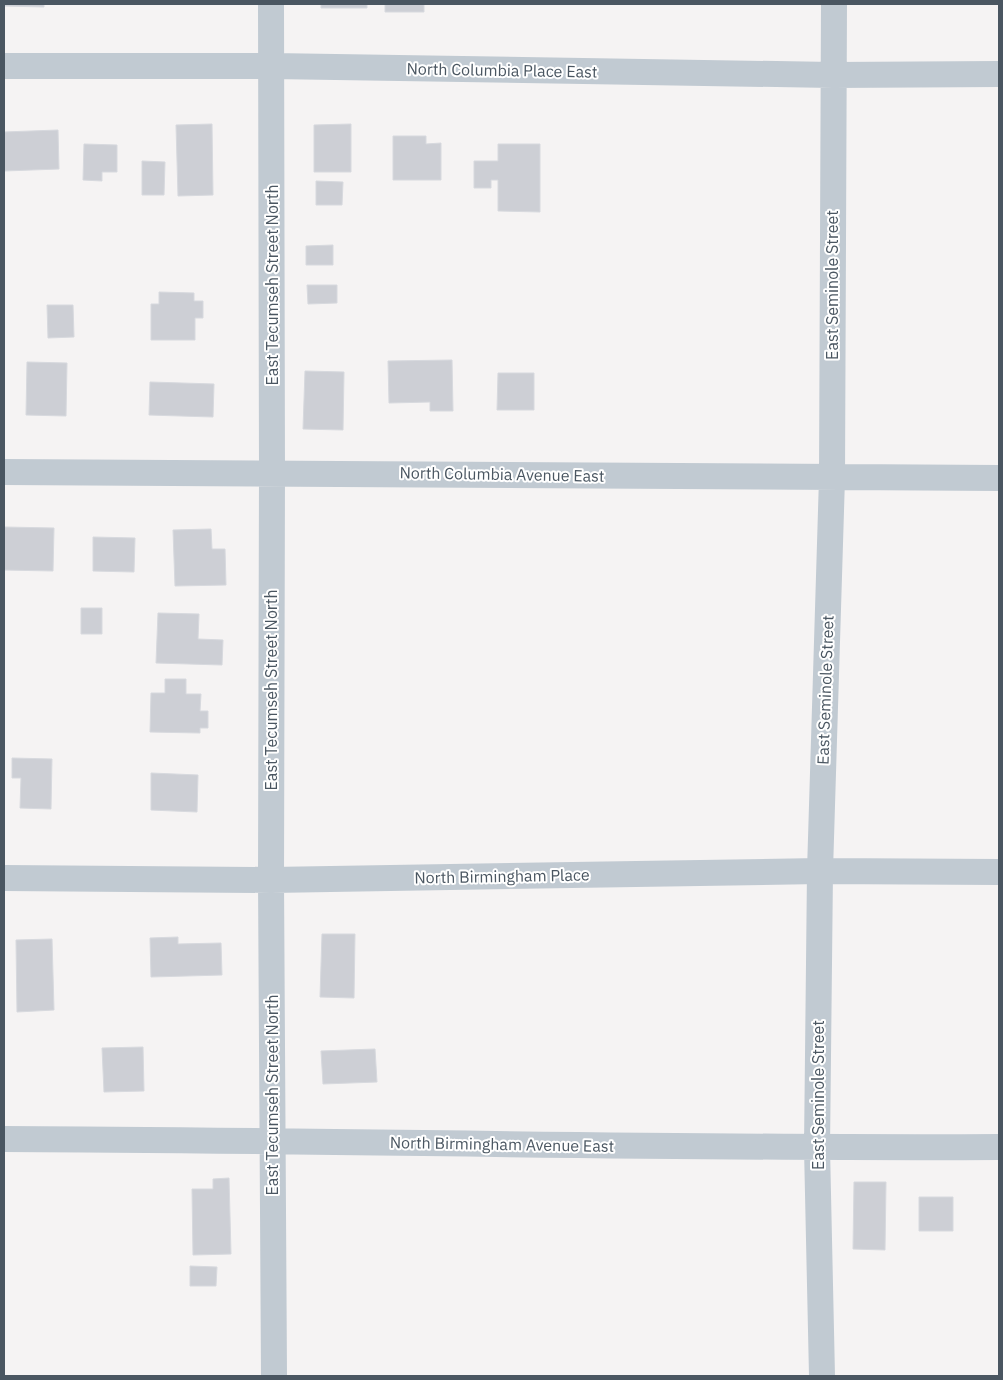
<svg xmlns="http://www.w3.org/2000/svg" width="1003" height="1380" viewBox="0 0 1003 1380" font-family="'IBM Plex Sans',sans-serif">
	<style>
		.building { fill: #cdcfd5; stroke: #d7d9de }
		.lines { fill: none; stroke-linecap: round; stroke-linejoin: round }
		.minor { stroke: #c1cad2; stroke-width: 26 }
		.labels { text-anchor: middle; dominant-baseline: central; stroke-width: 4; stroke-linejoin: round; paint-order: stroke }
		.street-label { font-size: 16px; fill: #4a5661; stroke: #fff }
	</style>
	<rect width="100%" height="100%" fill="#f5f3f3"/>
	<path class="building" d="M5 4H44V7L4 6Z
		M321 4H367V8H321Z
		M385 4H424V12H385Z
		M212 124 213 195 178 196 176 125Z
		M351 124V172H314V125Z
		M58 130 59 169 4 171V132Z
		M393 136H426V144L441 143V180H393Z
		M84 144 117 145V172H102V181L83 180Z
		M498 144H540V212L498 211V180H491V188H474V161H498Z
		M142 161 165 162 164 195H142Z
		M316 181 343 182 342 205H316Z
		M333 245V265H306V246Z
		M307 285H337V303L308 304Z
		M159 292 194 293V301H203V318H195V340H151V304H159Z
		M47 305H73L74 337 48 338Z
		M452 360 453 411H430V402L389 403 388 361Z
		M27 362 67 363 66 416 26 415Z
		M305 371 344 372 343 430 303 429Z
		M498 373H534V410H497Z
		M150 382 214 384 213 417 149 415Z
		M4 527 54 528 53 571 4 570Z
		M211 529 212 549H225L226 585 175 586 173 530Z
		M93 537 135 538 134 572 93 571Z
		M81 608H102V634H81Z
		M158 613 199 614 198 639 223 640 222 665 156 663Z
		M165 679H186V694H201L200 711H208V728H200V733L150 732 151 693H165Z
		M12 758 52 759 51 809 20 808 21 778H12Z
		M151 773 198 775 197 812 151 810Z
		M322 934H355L354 998 320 997Z
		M178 937V944L221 943 222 975 151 977 150 938Z
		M52 939 54 1010 17 1012 16 940Z
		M143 1047 144 1091 104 1092 102 1048Z
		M375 1049 377 1082 323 1084 321 1051Z
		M229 1178 231 1254 193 1255 192 1189H213V1179Z
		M854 1182H886L885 1250 853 1249Z
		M919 1197H953V1231H919Z
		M190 1266 217 1267 216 1286H190Z"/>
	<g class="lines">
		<path class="minor" d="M271 4 272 472 271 880 274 1376
			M4 66H272L833 75 999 74
			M4 472 999 478
			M4 878 271 880 820 871 999 872
			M4 1139C336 1140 667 1149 999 1147
			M822 1376 817 1148 820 871 832 478 834 4"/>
	</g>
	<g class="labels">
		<g class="street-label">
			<text transform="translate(502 70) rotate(1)">North Columbia Place East</text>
			<text transform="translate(272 285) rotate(-90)">East Tecumseh Street North</text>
			<text transform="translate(832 285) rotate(-90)">East Seminole Street</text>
			<text transform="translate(502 474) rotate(1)">North Columbia Avenue East</text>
			<text transform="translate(271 690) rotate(-90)">East Tecumseh Street North</text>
			<text transform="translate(825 690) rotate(-88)">East Seminole Street</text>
			<text transform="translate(502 876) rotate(-1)">North Birmingham Place</text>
			<text transform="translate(272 1095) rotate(-90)">East Tecumseh Street North</text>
			<text transform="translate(818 1095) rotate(-90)">East Seminole Street</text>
			<text transform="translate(502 1144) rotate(1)">North Birmingham Avenue East</text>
		</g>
	</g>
	<rect width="1003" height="1380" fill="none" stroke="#4a5661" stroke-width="10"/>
</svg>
